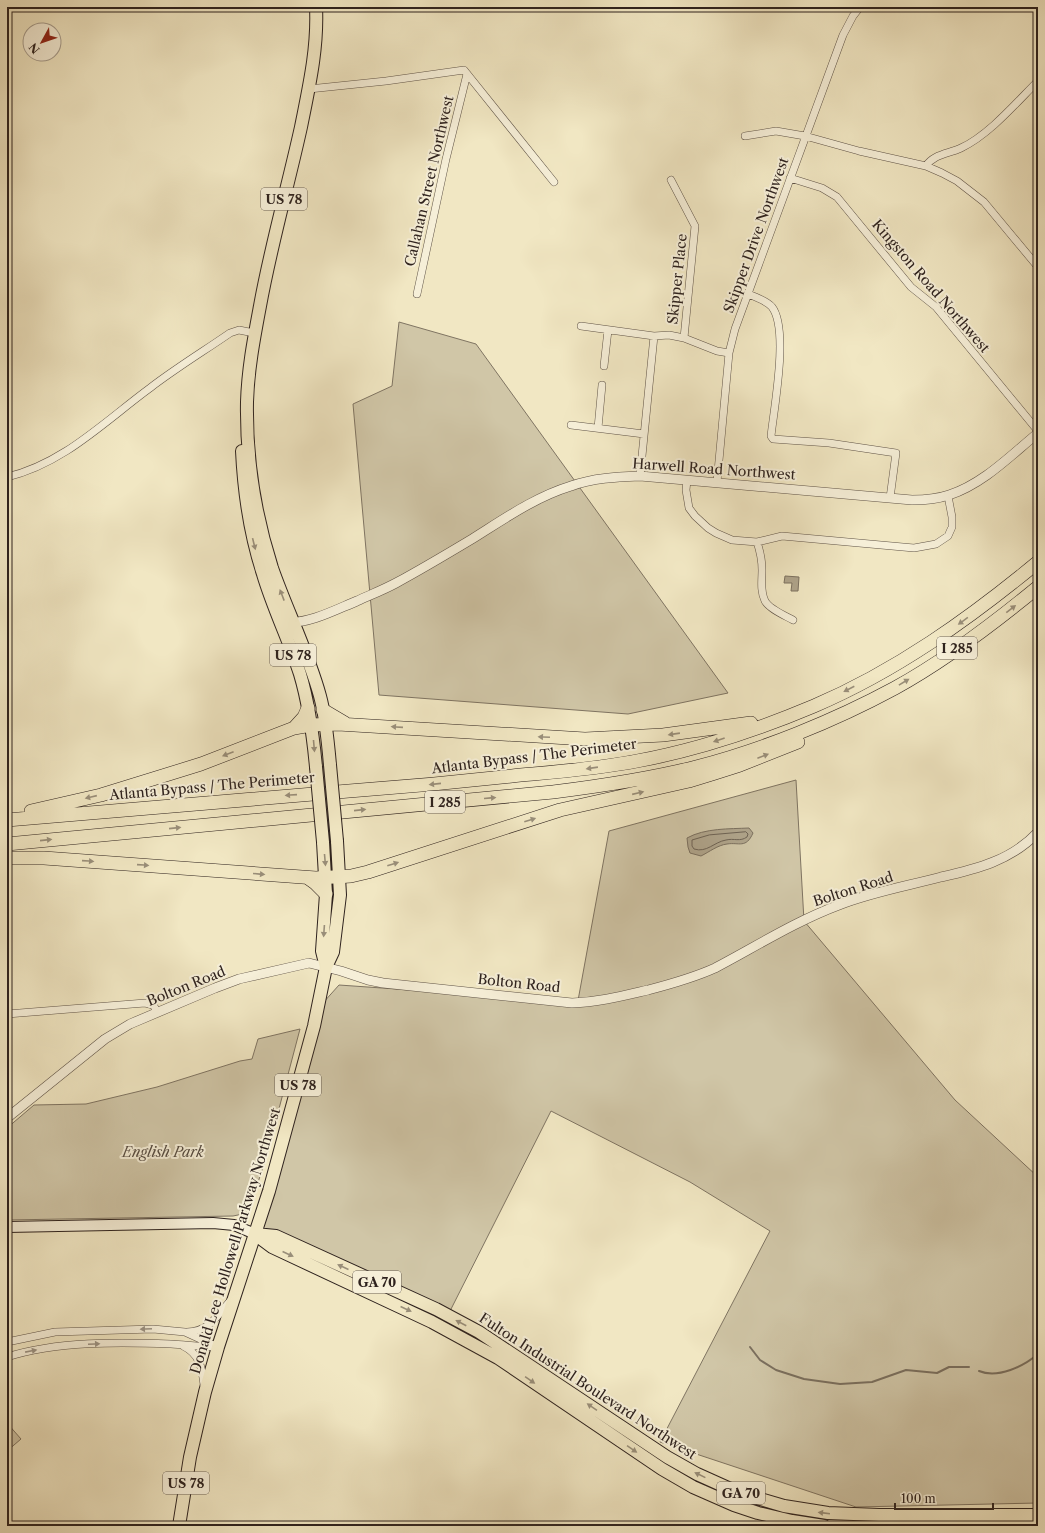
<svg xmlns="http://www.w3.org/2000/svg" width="1045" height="1533" viewBox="0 0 1045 1533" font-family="'Libre Caslon Text',serif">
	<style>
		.green { fill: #d0c6a7; stroke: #7f7462 }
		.water { fill: #afa48b; stroke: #7b705f }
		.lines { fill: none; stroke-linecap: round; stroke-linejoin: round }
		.shore { stroke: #6e6354; stroke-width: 1 }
		.stream { stroke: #7b705f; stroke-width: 2 }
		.minor-casing { stroke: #5f5347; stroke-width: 8 }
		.tertiary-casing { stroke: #5f5347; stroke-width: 10 }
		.secondary-casing { stroke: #2e221e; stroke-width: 12 }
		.primary-casing { stroke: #2e221e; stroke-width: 14 }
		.motorway-casing { stroke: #2e221e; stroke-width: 14 }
		.minor { stroke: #f6efd8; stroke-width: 7 }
		.tertiary { stroke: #f6efd8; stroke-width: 9 }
		.secondary { stroke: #f6efd8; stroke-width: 10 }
		.primary { stroke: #f1e7c3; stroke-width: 12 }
		.motorway { stroke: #f1e7c3; stroke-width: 13 }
		.primary-bridge-casing { stroke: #2e221e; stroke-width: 14; stroke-linecap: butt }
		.primary-bridge { stroke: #f1e7c3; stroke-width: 12 }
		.oneway { fill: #998e79 }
		.oneway2 { fill: #9c9384 }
		.labels { text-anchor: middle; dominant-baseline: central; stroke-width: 4; stroke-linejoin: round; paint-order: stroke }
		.shield { fill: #f6efd8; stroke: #6a6056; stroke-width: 1 }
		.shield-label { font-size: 13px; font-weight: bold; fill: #2e221e }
		.street-label { font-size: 14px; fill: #2e221e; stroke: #f6efd8 }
		.park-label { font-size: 14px; font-style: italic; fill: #564b40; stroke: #f6efd8 }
	</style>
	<rect width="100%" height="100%" fill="#f1e7c3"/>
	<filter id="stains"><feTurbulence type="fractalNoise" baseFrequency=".005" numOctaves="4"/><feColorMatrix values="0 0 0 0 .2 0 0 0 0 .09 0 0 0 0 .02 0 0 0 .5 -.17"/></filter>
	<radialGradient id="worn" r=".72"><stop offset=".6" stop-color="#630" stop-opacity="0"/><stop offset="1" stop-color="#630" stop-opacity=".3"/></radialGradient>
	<path class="green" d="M399 322 476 344 728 693 628 714 379 695 353 404 392 386Z
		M796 780 804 921 955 1100 1038 1177V1503L856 1507 660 1442 770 1231 690 1182 551 1111 446 1319 257 1226 314 1013 339 985 482 995 577 1006 609 831Z
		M300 1029 266 1158 248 1213 233 1216 7 1220V1128L34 1105 86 1104 157 1087 240 1061 252 1059 258 1039Z
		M7 1423 21 1439 7 1451Z"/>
	<path class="water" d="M785 576 799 577 798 591H791L792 583H784Z
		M749 828 753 833C746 849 739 842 727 844 718 845 709 852 701 856L690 853 688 847 687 838C705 828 729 829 749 828Z"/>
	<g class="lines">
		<path class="shore" d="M746 832 748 834 747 837C740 842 734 838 726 840 714 842 707 853 694 849L692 846V840L709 835Z"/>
		<path class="stream" d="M750 1347 760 1360 776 1370 804 1379 840 1384 872 1382 906 1370 937 1373 949 1367H969
			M979 1371C998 1379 1024 1366 1038 1354"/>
		<defs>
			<path id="minor" d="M309 89 386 81 464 70 554 182
				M745 136 776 131 805 136 859 151 926 166 942 173 957 181 984 202 1038 267
				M926 166C934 154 948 154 961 148 989 135 1016 103 1038 81
				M790 178 822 188 837 197 911 287 936 307 1038 431
				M671 180 695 226 684 338
				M417 294 446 159 467 74
				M748 294C756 297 767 301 772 307 789 329 774 408 771 436L773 439 829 443 896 453 890 498
				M581 326 654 336 669 335 684 338 717 351 729 353
				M604 366 608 330
				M571 425 644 434
				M598 428 602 385
				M640 476 654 336
				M7 477C63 464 105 421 150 388 176 368 204 351 230 333L239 330 254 333
				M687 480 686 490 689 508 695 516 708 528 716 533 732 540 757 542 782 536 914 548 936 544 948 536 952 527V517L948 496
				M717 482 729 353 735 329 843 35 853 16 860 7
				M757 542C760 551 762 560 762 570 762 580 760 591 765 601 769 609 786 616 793 620
				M7 1014 145 1003 153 1005 157 1011
				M187 1332C209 1332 217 1316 230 1301
				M7 1342 55 1332 153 1329 185 1332 218 1347
				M183 1346C200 1354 202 1368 204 1385
				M7 1357C57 1341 119 1342 171 1344 187 1345 202 1347 217 1347"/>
			<path id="tertiary" d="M288 622C309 624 337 609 357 601 370 595 383 590 396 583 422 569 447 554 472 539 504 519 535 497 571 486 593 478 616 477 640 476L912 500C924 500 937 499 949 495 983 484 1010 456 1038 433
				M7 1118 105 1039 130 1024 215 988 239 979 309 963 341 971 368 980 383 983 572 1003C599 1002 622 996 648 990 671 984 693 978 715 968 755 947 796 921 839 905 872 892 907 886 941 877 977 869 1012 860 1038 832"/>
			<path id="secondary" d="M7 1227 213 1223 234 1225 255 1234"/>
			<path id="primary" d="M316 7C318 48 309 87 301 127 288 186 271 245 260 306 254 338 248 369 247 402 246 458 255 515 272 568 287 611 308 652 320 696 326 718 328 742 330 765
				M242 451C244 493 250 534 263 574 273 608 289 640 300 674 309 704 313 735 316 767
				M323 842 326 894 322 951 326 967
				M255 1234 276 1236 436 1309 479 1332 667 1457 697 1474 737 1492 784 1506 828 1513 879 1515H1038
				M256 1235 272 1247 432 1322 498 1358 662 1469 693 1487 734 1505 758 1513 792 1521 824 1526
				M179 1526 190 1457 205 1392 218 1347 269 1191 314 1026 326 967 333 952 340 895 337 841"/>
			<path id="motorway" d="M323 710 345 723
				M294 728 304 717 308 708
				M31 811 101 795 201 764 294 728 311 725 338 724 585 739 663 735 751 723
				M7 820C121 810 235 800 349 791 404 787 458 782 512 776 554 772 596 769 637 761 697 750 757 730 814 706 896 671 969 619 1038 562
				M7 844 553 792C601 786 649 779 696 767 762 750 834 721 895 688 946 660 993 624 1038 587
				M7 858H44L316 878 351 876 368 872 560 810 689 781 715 773 740 765 798 742
				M308 878 315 883 326 894"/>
		</defs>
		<use href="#minor" class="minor-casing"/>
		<use href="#tertiary" class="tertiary-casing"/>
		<use href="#secondary" class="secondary-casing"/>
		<use href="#primary" class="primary-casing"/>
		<use href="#motorway" class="motorway-casing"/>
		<use href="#minor" class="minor"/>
		<use href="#tertiary" class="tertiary"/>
		<use href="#secondary" class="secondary"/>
		<use href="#primary" class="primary"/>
		<use href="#motorway" class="motorway"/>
		<defs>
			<path id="primary-bridge" d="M330 765 337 841
				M316 767 323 842"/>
		</defs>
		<use href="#primary-bridge" class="primary-bridge-casing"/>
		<use href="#primary-bridge" class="primary-bridge"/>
	</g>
	<defs><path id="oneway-solid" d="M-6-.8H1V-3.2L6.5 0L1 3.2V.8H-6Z"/></defs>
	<g class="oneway">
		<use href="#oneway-solid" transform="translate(254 544) rotate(76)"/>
		<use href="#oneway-solid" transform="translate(282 595) rotate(-111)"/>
		<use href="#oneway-solid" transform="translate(1011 609) rotate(-38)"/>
		<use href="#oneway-solid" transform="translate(963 621) rotate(144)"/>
		<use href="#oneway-solid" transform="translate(904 682) rotate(-31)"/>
		<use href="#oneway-solid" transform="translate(849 689) rotate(153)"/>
		<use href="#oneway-solid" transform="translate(397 727) rotate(-176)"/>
		<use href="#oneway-solid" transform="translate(674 734) rotate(172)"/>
		<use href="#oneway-solid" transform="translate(544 737) rotate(-177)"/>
		<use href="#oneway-solid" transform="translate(719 740) rotate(161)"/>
		<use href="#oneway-solid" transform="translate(314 746) rotate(85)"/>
		<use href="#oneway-solid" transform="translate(228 754) rotate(159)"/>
		<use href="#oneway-solid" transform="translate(763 756) rotate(-21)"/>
		<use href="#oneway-solid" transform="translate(592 768) rotate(172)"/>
		<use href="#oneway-solid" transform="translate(435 784) rotate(174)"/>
		<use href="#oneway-solid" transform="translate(638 793) rotate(-13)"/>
		<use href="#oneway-solid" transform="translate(291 795) rotate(176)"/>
		<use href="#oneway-solid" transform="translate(91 797) rotate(167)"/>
		<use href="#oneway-solid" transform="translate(490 798) rotate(-5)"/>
		<use href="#oneway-solid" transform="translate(360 810) rotate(-6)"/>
		<use href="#oneway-solid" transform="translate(530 820) rotate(-18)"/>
		<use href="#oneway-solid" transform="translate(175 828) rotate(-6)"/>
		<use href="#oneway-solid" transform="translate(46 840) rotate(-6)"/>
		<use href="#oneway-solid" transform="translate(325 860) rotate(85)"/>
		<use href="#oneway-solid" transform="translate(88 861) rotate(4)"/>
		<use href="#oneway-solid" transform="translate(393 864) rotate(-18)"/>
		<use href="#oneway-solid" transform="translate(143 865) rotate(4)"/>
		<use href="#oneway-solid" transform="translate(259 874) rotate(5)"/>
		<use href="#oneway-solid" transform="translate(324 931) rotate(94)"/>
		<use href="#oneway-solid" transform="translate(288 1254) rotate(25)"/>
		<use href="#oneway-solid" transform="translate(343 1267) rotate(-156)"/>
		<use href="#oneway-solid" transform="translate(406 1309) rotate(25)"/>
		<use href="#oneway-solid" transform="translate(461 1323) rotate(-152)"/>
		<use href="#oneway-solid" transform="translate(530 1380) rotate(35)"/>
		<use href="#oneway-solid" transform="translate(592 1407) rotate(-146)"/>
		<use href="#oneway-solid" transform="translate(632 1449) rotate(34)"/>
		<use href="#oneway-solid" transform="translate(700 1475) rotate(-154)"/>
		<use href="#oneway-solid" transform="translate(824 1513) rotate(-173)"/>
	</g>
	<g class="oneway2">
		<use href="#oneway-solid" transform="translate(146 1329) rotate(178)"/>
		<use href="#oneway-solid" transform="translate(94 1344) rotate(-2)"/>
		<use href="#oneway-solid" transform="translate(31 1351) rotate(-11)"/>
	</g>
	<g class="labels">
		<g class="shield">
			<rect x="261" y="188" width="46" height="22" rx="3"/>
			<rect x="937" y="637" width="40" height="22" rx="3"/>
			<rect x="270" y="644" width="46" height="22" rx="3"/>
			<rect x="425" y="791" width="40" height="22" rx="3"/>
			<rect x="275" y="1074" width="46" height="22" rx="3"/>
			<rect x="353" y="1271" width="48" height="22" rx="3"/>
			<rect x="163" y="1472" width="46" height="22" rx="3"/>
			<rect x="717" y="1482" width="48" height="22" rx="3"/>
		</g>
		<g class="shield-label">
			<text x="284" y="199">US 78</text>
			<text x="957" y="648">I 285</text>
			<text x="293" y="655">US 78</text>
			<text x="445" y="802">I 285</text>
			<text x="298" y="1085">US 78</text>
			<text x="377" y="1282">GA 70</text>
			<text x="186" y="1483">US 78</text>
			<text x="741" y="1493">GA 70</text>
		</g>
		<g class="street-label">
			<text transform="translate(429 181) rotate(-77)">Callahan Street Northwest</text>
			<text transform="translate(756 235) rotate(-70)">Skipper Drive Northwest</text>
			<text transform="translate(677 279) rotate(-84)">Skipper Place</text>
			<text transform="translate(931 286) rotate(49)">Kingston Road Northwest</text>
			<text transform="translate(714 469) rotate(4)">Harwell Road Northwest</text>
			<text transform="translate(534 756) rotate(-7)">Atlanta Bypass / The Perimeter</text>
			<text transform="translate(212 786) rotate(-5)">Atlanta Bypass / The Perimeter</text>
			<text transform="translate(853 889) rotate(-18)">Bolton Road</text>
			<text transform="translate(519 983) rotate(6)">Bolton Road</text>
			<text transform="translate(186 986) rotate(-22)">Bolton Road</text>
			<text transform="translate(235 1241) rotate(-73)">Donald Lee Hollowell Parkway Northwest</text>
			<text transform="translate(588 1386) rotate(33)">Fulton Industrial Boulevard Northwest</text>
		</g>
		<g class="park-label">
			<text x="163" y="1152">English Park</text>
		</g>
	</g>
	<rect width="1045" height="1533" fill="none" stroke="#f1e7c3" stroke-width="24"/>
	<rect x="8" y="8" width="1029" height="1517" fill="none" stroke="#2e221e" stroke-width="2"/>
	<rect x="12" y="12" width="1021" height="1509" fill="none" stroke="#2e221e"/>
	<g transform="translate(42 42) rotate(230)"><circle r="19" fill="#f6efd8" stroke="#a69d8e"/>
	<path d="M0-3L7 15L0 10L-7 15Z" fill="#8f2418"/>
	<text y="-6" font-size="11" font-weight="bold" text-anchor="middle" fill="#2e221e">N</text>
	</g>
	<path d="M895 1503v6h98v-6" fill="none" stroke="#2e221e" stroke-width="2"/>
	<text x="901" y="1503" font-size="12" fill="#2e221e" stroke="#f6efd8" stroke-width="3" paint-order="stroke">100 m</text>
	<rect width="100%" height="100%" filter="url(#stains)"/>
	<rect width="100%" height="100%" fill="url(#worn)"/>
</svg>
